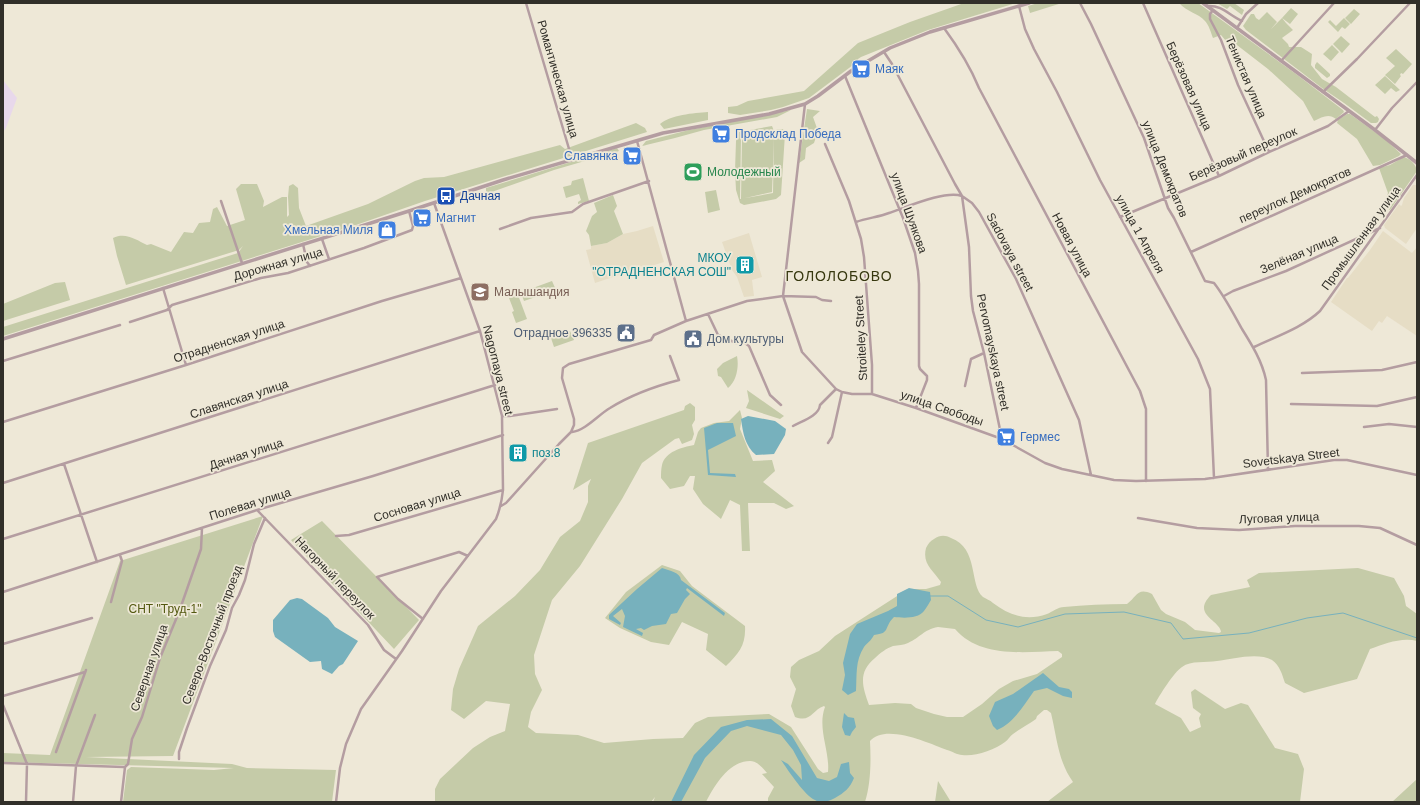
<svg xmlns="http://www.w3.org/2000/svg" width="1420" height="805" viewBox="0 0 1420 805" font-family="Arial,sans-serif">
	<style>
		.commercial { fill: #e8d8eb }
		.built { fill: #e6ddc5 }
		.green { fill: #c5cba8; fill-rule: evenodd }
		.water { fill: #77b1bd }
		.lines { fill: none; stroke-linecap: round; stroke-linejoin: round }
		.stream { stroke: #77b1bd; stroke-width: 1 }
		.minor { stroke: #b49da1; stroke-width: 2.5 }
		.tertiary { stroke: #b49da1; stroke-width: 3.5 }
		.labels { text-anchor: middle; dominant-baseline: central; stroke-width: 3.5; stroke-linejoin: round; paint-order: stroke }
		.shop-label { font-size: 12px; fill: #366cbe; stroke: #eee8d7; text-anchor: start }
		.street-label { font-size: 12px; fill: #312f29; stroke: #eee8d7 }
		.leisure-label { font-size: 12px; fill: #27864d; stroke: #eee8d7; text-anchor: start }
		.transit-label { font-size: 12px; fill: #164399; stroke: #eee8d7; text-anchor: start }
		.culture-label { font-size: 12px; fill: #0d838f; stroke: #eee8d7; text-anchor: end }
		.education-label { font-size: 12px; fill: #785e54; stroke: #eee8d7; text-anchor: start }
		.service-label { font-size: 12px; fill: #4e5e75; stroke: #eee8d7; text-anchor: end }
		.park-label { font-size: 12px; fill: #535910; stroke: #eee8d7 }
		.quarter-label { font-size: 14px; letter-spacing: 1px; fill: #37380f; stroke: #eee8d7 }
	</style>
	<rect width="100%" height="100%" fill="#eee8d7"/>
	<path class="commercial" d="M3 80 17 98 6 128 3 132Z"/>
	<path class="built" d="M1417 180V228L1406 244 1385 228 1384 225 1399 204 1401 206 1402 205 1404 198 1413 185H1416Z
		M653 226 664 262 645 268 643 266 625 271V273L595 283 586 250 591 249V246L607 243 623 234 637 231Z
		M1383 231 1412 253 1417 247V282L1416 285H1417V336L1387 316 1382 323 1379 321 1372 331 1331 302 1347 278H1348L1370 250Z
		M749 233 762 277 752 280 754 296 744 297 737 277 732 270 722 242Z"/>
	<path class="green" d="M964 3H1016L928 30 861 57 858 59 857 62 809 98 783 107 771 110 740 115 728 113V107L737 106 748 101 804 91 858 43 910 22Z
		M1038 3H1062L1030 13 1028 6Z
		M1179 3H1198L1296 74 1343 110 1344 112 1336 119C1329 113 1322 117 1314 121L1303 101 1268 69 1233 42 1226 41 1221 35 1213 38C1211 33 1209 25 1205 21 1198 13 1187 12 1179 3Z
		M1217 3H1234L1244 10 1242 15 1230 6 1227 9Z
		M1291 8 1298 14 1290 24 1282 18Z
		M1354 9 1360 14 1351 24 1345 18Z
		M1267 12 1277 22 1271 29 1282 18 1286 23 1285 25 1286 23 1293 30 1282 38 1288 44 1289 47H1301L1312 54 1311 65 1322 79 1336 87 1375 117 1377 116 1379 119 1378 122 1376 123H1371L1344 103 1322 88 1246 30 1243 26 1251 14H1254L1256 18 1259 20Z
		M1344 18 1350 24 1345 29 1342 27 1338 32 1328 22 1330 20 1336 26Z
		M1341 36 1350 44 1342 53 1333 44Z
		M1332 45 1339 52 1331 61 1323 54Z
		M1396 49 1412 64 1403 74 1401 73 1400 75 1401 76 1395 84 1385 75 1395 66 1386 58Z
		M1317 62 1330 74V76L1327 78 1315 68V65Z
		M1385 76 1400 90 1396 92 1391 88 1385 94 1375 85Z
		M807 109 820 111 813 117 818 131 814 143 806 148 805 159 799 163Z
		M791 110 777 117 704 130 675 138 642 146 646 141 689 130Z
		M708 112V120L664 129 660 124C670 115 694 113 708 112Z
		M1347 114H1350L1386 140 1401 154 1399 156 1380 165 1373 166 1357 139 1337 123 1338 120Z
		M636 123 645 128 647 132 425 201 356 225 3 336V327L238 253 243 246 239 250 126 285 117 256 113 238C126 232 136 240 147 245L151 244 171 252 184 232 193 233 199 223 210 222 213 209 217 207 227 226 245 220 236 189 241 184H257L264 201 263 207 282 197H287V217L289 215 288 197 289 186 293 184 298 188 299 208 306 226 368 204 415 181 424 178 444 177 560 145 565 149Z
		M772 126 774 131 772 133 741 138 740 199 773 193 774 137 772 192 741 199 742 139 774 134 777 129H783L785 134 781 195 776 199 744 205 740 203 736 190 735 171 736 141 739 132Z
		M617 148 619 151 554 170 486 194V188Z
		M1404 157C1411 159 1416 165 1417 171L1390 210 1383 206 1388 193 1379 168 1390 165Z
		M583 178 589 201 578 204V202L581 200 579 194 566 198 563 187 571 185 572 181Z
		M716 190 720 210 708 213 705 192Z
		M613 195 617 206 614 211 623 234 607 243 591 246 589 235 586 231 592 216 597 212 594 203Z
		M552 281 556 290 524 301 521 293 522 292Z
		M65 282 70 300 3 321V304L55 283Z
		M518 295 527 319 516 323 512 312 514 311 509 298Z
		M570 331 574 340 554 347 551 338Z
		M737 356C739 366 737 381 728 388L721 377 718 376 717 369 723 363Z
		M747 390 784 416 780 419 746 408 749 401Z
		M690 403 695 407V420L692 425 694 434 692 440 682 444 679 438 675 439 642 463 622 499 580 566 552 600 534 655 535 674 542 690 531 712 528 727 536 733 578 735 604 743 653 739 683 738 695 723 708 717 769 714 791 727 818 769 823 773 828 772C830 751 817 728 825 707L824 706C812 710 811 723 795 717L791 706 796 689 790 677 791 667 799 660 819 651 835 636 908 589H926L940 585 941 582C933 570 922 564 926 548 928 544 930 541 934 539 940 535 945 535 951 538 979 548 969 585 983 597 986 599 990 600 993 603 1010 616 1027 621 1047 614 1052 612 1058 607 1064 607 1084 605 1106 604 1127 604 1137 597 1137 587 1152 594L1161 610 1166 614 1185 622 1195 630 1219 633 1221 632C1220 620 1191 615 1211 595L1250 587 1247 580 1259 573 1358 568 1394 578 1404 596 1406 606 1417 614V641C1401 637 1385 644 1370 649L1357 679 1304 693 1285 683C1282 674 1280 666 1272 660 1258 652 1232 659 1217 661 1206 663 1191 660 1182 667 1174 672 1159 696 1155 704L1181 718 1190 732 1201 727 1199 718 1201 714 1193 708 1191 692 1195 689 1225 709 1241 703 1248 705 1275 748 1298 754 1304 769 1300 802H1047L1073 782C1058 761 1057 738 1051 713L1047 710H1044L1037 716 1036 719C1029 724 1021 728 1013 734 1010 736 1008 740 1005 742 995 750 974 757 962 755 957 755 952 751 947 750 929 743 885 723 870 741 871 760 871 783 865 802H768V798L774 787 762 774 767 773C763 768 757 761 750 761 729 761 714 786 706 802H653L655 797 651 802H435V789L440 779 473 748 490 737 505 731 510 704 486 701 464 719 451 710 453 689 459 669 478 626 515 596 540 570 560 537 580 521 588 502V486L591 479 573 490 588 443 684 410 685 406ZM938 627 955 629C980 658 1024 652 1058 651L1062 654V657L1037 674 1013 681 999 689 982 704 963 717H947L934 714 916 708 911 704 895 703 869 705C862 686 858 672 875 658 880 653 887 648 893 646 898 645 904 645 908 643 921 637 923 630 938 627Z
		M740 410 742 418 740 429 753 461 772 460 775 471 763 482 794 506 786 509 774 503H748L750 551H742L740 505 730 500 721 519 703 504 693 489 695 476H690L684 486 670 489 661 478C661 474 661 469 662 465 665 452 682 447 694 445L698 432 701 428 714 423 729 421Z
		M263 516 173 756 86 757 232 764 247 768 336 770 332 802H123L127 770 131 767 214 770 234 768 3 762V753L50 755 120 561Z
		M322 521 419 620 394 649 291 540Z
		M662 565 680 571 692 586 745 626C746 645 739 653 726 666L706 650 708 634 682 622 669 645 651 642 620 628 605 618 626 592Z
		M1417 779V802H1392Z
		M938 781 951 802H935Z"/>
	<path class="water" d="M748 416 775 421 786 429 785 435 774 454 756 455C745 446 743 433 741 419Z
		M717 423H733L736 436 708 450 710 473 735 474 736 477 708 475 704 428Z
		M662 568C670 571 680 572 681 580L725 613 724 616 687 588 686 590 690 594 685 599 677 613 671 614 666 624 652 626 644 630 641 628 636 629 643 633 642 636 623 627 625 616 622 609 613 616 621 623 620 625 609 619V615L637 589Z
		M909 588 930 592 931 600C929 603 927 607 924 611 918 619 903 618 894 617 883 628 891 633 874 635 871 641 867 643 864 647 855 661 857 675 856 691L848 695 842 690 845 675 843 663 850 634 857 624 888 611 897 606V594Z
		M297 598 302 599 328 618 335 627 358 641 343 664 339 666 332 674 322 669 321 661 310 662 275 637 273 631V620L290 600Z
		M1043 673 1059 687 1069 689 1072 692V698L1063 696 1047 688 1034 691C1024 705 1014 723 997 730L993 726 989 716 995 702 1013 694Z
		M844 713 848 717 854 718 856 727 852 732 850 736 845 735 842 727Z
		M771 719 792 736 817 778 829 781 837 777 841 764 849 762 850 773 854 778C850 788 844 793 835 798 829 801 822 804 815 800 804 795 788 770 781 760L788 764 802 780 801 765 793 750 781 735 747 726 731 731 705 758 681 802H671L694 755 721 727 747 720Z"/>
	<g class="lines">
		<path class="stream" d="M930 596H948L986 620 1018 627 1065 614 1124 612 1171 623 1183 639 1249 633 1307 618 1343 613 1417 638"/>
		<path class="minor" d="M526 3 572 159
			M1080 3 1091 24 1144 138 1168 208 1174 218 1205 281 1214 283C1225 297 1233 313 1242 329 1252 345 1262 361 1266 380L1268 470
			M1143 3 1219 176
			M1019 6 1025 29 1034 49 1057 92 1100 180 1198 359 1210 389 1214 478
			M1208 6C1222 5 1230 16 1242 21
			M1213 10 1210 14V19L1221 40 1238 85 1269 152
			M944 28C958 47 970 66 979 88L1140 391 1146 409V481
			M1237 28 1246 14 1258 3
			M884 52 892 64 955 184 962 196 972 203 979 212 1016 279 1079 420 1091 475
			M1281 61 1334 3
			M845 76 903 218 915 253 918 271 919 284V366L920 369 927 376V380L916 408
			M1323 92 1357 59 1410 3
			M805 104 783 296 802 352 836 389 842 392 852 394H872L916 408 1002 439 1045 463 1062 469 1114 480 1136 481 1205 479 1334 460H1347L1417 475
			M1375 130 1392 108 1417 82
			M637 141 686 321
			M825 144 849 201 861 239 864 257 872 365V394
			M221 201 242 263
			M1120 217 1219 176 1269 152 1328 126 1349 111
			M856 222C867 218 879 217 889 213 907 207 945 190 962 196L969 247 971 296 973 311 984 353 1002 439
			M500 229 531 218 572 212 583 204 649 181
			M322 239 329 259
			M303 244 307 262 310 266
			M1191 252 1407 155
			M163 288 186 365
			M1224 296 1233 291 1286 271 1380 228
			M708 314 718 335 736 343H745L749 346 770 395 781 405
			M130 322 167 310 172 305 261 278 288 273 364 248 412 230 413 226 409 211
			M1254 347C1277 336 1302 328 1320 311L1417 175
			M3 361 120 325
			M1302 373 1382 370 1417 362
			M965 386 971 359 984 353
			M1291 404 1377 406 1417 397
			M502 416H510L557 409
			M3 422 186 365 382 301 461 278
			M793 426C802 421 819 416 820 405L836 389
			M1364 427 1389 424 1417 427
			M572 432C586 430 598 415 610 408 631 395 656 386 679 380L670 356
			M828 443 832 437 842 392
			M64 464 97 562
			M3 483 480 331
			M501 506 506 503 559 444 571 432 574 425V419L562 378 563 368 569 364 651 340 654 335 686 321 747 301 783 296 816 297 822 300 831 301
			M257 510 368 625 384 650 396 659
			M1138 518 1197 528 1239 530 1295 526H1359L1380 528 1417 545
			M336 536 349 535 503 490
			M3 539 495 385
			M3 592 257 510 373 476 503 435
			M111 602 122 561 120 555
			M423 619 398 599 377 577 459 552 468 556
			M3 644 92 618
			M3 696 85 672
			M3 705 27 764 26 802
			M56 752 86 670
			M179 759V752L187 728 210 666 226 630 232 608 239 595 245 580 254 544 265 518
			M3 763 124 767
			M125 767 128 764 132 739 142 717 160 658 179 612 201 549 202 528
			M73 802 76 766 95 715
			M121 802 125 767
			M336 802 340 768 346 744 361 709 402 651 441 591 496 519C500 509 502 500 503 490L502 416 480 331 434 203"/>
		<path class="tertiary" d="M1203 3 1375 130 1417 163
			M3 339 409 211 503 180 629 143 663 133 769 114 805 104 818 96 851 71 890 48 930 32 1029 3"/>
	</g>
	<defs>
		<symbol id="supermarket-square" viewBox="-11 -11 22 22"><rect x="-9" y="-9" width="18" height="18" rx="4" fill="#3f7fe0" stroke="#eee8d7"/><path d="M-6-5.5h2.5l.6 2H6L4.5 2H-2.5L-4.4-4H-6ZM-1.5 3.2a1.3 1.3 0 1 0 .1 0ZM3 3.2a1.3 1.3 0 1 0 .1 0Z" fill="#fff"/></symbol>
		<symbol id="stadium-square" viewBox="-11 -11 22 22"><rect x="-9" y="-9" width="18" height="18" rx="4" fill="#2e9e5b" stroke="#eee8d7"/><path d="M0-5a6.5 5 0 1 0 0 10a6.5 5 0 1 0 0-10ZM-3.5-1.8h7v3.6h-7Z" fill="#fff"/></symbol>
		<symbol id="bus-square" viewBox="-11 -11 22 22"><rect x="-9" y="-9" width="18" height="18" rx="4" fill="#1a4fb4" stroke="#eee8d7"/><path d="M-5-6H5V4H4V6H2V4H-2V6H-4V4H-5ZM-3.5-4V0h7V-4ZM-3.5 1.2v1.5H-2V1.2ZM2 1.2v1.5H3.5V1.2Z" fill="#fff"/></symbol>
		<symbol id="shop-square" viewBox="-11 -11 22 22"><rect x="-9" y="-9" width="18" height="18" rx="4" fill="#3f7fe0" stroke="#eee8d7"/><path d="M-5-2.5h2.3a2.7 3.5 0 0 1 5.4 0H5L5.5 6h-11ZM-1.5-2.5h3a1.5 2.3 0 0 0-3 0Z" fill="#fff"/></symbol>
		<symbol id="building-square" viewBox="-11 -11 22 22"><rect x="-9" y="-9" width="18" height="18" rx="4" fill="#0f9aa8" stroke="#eee8d7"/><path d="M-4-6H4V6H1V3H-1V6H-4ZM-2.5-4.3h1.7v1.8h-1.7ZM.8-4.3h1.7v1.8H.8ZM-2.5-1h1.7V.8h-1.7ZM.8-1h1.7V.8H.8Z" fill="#fff"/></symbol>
		<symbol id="school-square" viewBox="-11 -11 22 22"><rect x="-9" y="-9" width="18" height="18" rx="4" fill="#8d6e63" stroke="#eee8d7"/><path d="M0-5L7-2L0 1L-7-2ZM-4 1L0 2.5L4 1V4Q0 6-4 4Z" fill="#fff"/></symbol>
		<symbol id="civic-square" viewBox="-11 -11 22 22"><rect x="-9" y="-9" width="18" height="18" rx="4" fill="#5c6f8a" stroke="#eee8d7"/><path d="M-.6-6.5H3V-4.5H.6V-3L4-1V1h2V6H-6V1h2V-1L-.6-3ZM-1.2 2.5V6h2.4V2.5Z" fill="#fff"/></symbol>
	</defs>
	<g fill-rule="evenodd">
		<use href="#supermarket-square" x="850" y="58" width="22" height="22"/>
		<use href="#supermarket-square" x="710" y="123" width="22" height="22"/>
		<use href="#supermarket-square" x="621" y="145" width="22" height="22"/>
		<use href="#stadium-square" x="682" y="161" width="22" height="22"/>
		<use href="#bus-square" x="435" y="185" width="22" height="22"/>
		<use href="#supermarket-square" x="411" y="207" width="22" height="22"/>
		<use href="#shop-square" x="376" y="219" width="22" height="22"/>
		<use href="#building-square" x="734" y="254" width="22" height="22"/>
		<use href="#school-square" x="469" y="281" width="22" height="22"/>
		<use href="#civic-square" x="615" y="322" width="22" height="22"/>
		<use href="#civic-square" x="682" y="328" width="22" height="22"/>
		<use href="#supermarket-square" x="995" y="426" width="22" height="22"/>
		<use href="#building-square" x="507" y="442" width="22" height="22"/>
	</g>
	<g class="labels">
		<g class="shop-label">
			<text x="875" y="69">Маяк</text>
			<text x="735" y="134">Продсклад Победа</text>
			<text x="618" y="156" text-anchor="end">Славянка</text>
			<text x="436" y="218">Магнит</text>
			<text x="373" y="230" text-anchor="end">Хмельная Миля</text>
			<text x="1020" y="437">Гермес</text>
		</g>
		<g class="street-label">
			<text transform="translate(1246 77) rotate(67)">Тенистая улица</text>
			<text transform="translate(558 79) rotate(74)">Романтическая улица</text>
			<text transform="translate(1189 86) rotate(66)">Берёзовая улица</text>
			<text transform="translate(1243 154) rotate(-24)">Берёзовый переулок</text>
			<text transform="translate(1165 169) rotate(68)">улица Демократов</text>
			<text transform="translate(1295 195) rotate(-24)">переулок Демократов</text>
			<text transform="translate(909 213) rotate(70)">улица Шуякова</text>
			<text transform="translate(1140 234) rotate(61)">улица 1 Апреля</text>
			<text transform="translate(1361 238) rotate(-54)">Промышленная улица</text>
			<text transform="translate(1072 245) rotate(62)">Новая улица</text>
			<text transform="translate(1010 252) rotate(62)">Sadovaya street</text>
			<text transform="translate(1299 254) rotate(-23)">Зелёная улица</text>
			<text transform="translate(278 264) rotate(-16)">Дорожная улица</text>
			<text transform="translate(861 338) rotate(-93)">Stroiteley Street</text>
			<text transform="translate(229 341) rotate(-18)">Отрадненская улица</text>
			<text transform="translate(993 352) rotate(78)">Pervomayskaya street</text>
			<text transform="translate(498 370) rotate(76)">Nagornaya street</text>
			<text transform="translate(239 399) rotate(-18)">Славянская улица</text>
			<text transform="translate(942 408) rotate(19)">улица Свободы</text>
			<text transform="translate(246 454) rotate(-18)">Дачная улица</text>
			<text transform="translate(1291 458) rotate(-7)">Sovetskaya Street</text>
			<text transform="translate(250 504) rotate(-17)">Полевая улица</text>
			<text transform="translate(417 505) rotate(-17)">Сосновая улица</text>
			<text transform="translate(1279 518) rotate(-2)">Луговая улица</text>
			<text transform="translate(335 578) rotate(46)">Нагорный переулок</text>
			<text transform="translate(212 635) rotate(-69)">Северо-Восточный проезд</text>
			<text transform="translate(149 668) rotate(-71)">Северная улица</text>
		</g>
		<g class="leisure-label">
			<text x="707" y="172">Молодежный</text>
		</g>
		<g class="transit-label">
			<text x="460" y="196">Дачная</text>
		</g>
		<g class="culture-label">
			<text x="731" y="258">МКОУ<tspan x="731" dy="14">"ОТРАДНЕНСКАЯ СОШ"</tspan></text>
			<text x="532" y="453" text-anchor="start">поз.8</text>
		</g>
		<g class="education-label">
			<text x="494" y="292">Малышандия</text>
		</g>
		<g class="service-label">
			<text x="612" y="333">Отрадное 396335</text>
			<text x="707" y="339" text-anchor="start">Дом культуры</text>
		</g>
		<g class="park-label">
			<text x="165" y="609">СНТ "Труд-1"</text>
		</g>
		<g class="quarter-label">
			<text x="839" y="276">ГОЛОЛОБОВО</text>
		</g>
	</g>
	<rect width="1420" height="805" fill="none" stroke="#312f29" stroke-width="8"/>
</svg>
